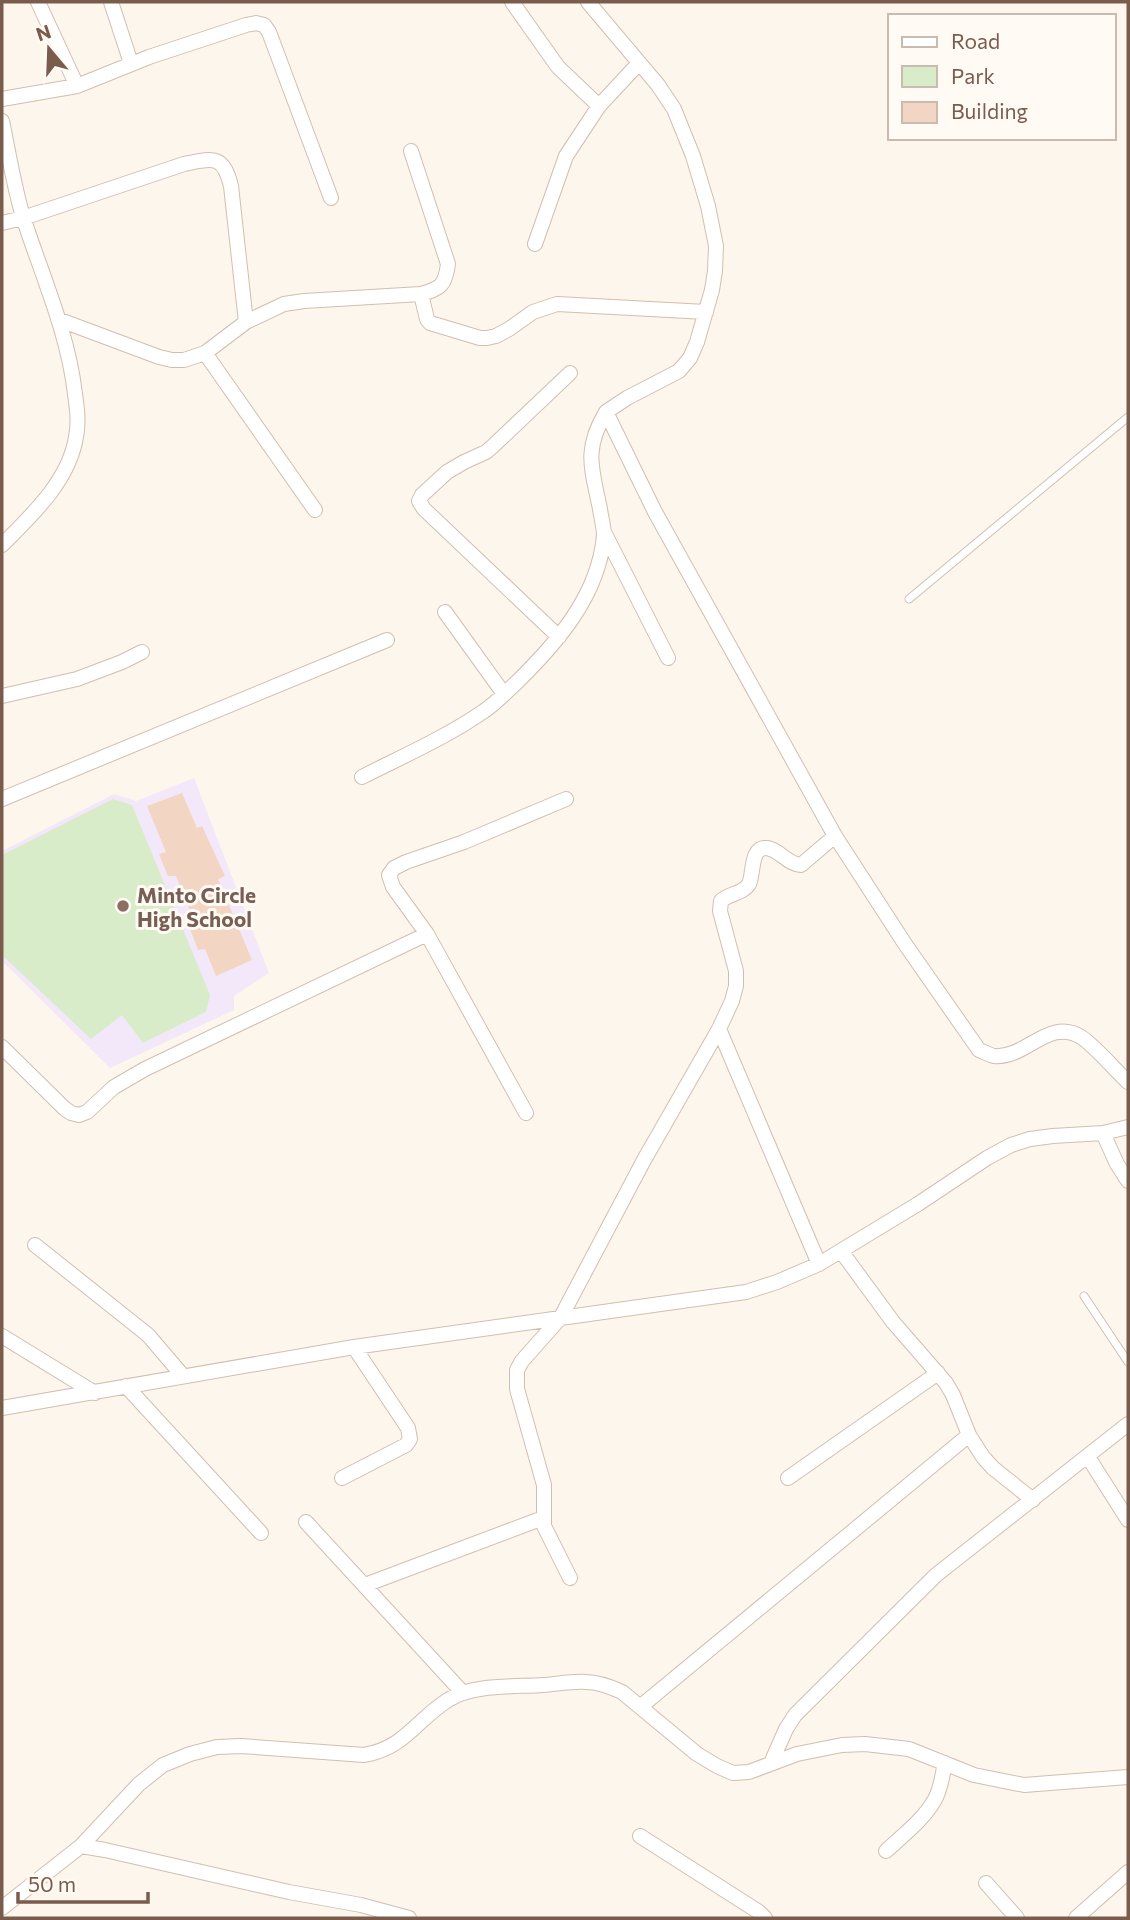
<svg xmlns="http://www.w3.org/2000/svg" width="1130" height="1920" viewBox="0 0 1130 1920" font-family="Commissioner,sans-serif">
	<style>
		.education { fill: #f3e8fa }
		.green { fill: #d8ecc9 }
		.building { fill: #f3d5c3 }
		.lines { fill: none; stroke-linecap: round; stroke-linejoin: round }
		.service-casing { stroke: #d1beb0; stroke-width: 9 }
		.minor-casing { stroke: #d1beb0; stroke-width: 16 }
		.service { stroke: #fff; stroke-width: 7 }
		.minor { stroke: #fff; stroke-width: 14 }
		.education-dot { fill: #8d6e63; stroke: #fffaf3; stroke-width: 2.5 }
		.labels { text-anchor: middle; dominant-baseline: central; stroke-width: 6; stroke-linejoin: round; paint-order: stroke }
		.education-label { font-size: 21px; font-weight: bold; fill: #785e54; stroke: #fffaf3; text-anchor: start }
	</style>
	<rect width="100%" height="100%" fill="#fdf6ec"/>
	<path class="education" d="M194 778 269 973 234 996V1010L110 1068 2 961V851L114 794 136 801Z"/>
	<path class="green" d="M113 799 132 805 210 995 206 1012 143 1043 122 1015 91 1039 2 955V855Z"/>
	<path class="building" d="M182 793 197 828 202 826 225 876 218 879 252 960 216 976 205 949 198 950 190 929 196 926 176 876H168L159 854 166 852 147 806Z"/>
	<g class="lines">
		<defs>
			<path id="service" d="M909 599 1128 417
				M1084 1296 1128 1362"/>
			<path id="minor" d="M38 2 77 86
				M111 2 131 63
				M512 2 558 67 599 106
				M588 2 658 85 674 109 693 156 708 206 716 246 715 271 712 290 697 342 690 358 679 371 627 398 606 412 655 512 835 836 905 944 979 1050C984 1052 990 1055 994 1056 1026 1059 1049 1017 1081 1037 1095 1046 1115 1070 1128 1082
				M2 99 77 86 149 57 246 25 256 23 264 25 269 32 331 198
				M2 121C9 154 14 188 24 220 43 278 68 333 75 394 77 408 79 422 76 437 69 481 32 515 2 545
				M2 223 23 218 184 164C213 158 223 154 231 186L246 322
				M535 244 566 156 599 106 639 63
				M421 294 427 319 430 323 480 338H487L496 336 509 329 533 312 557 304 706 312
				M60 320 159 357 172 360H184L205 353 246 322 284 304 304 301 421 294C441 288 445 286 448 264L411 151
				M205 353 315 510
				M604 532 668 658
				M445 612 504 694
				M559 637 424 509 419 501 422 495 447 472 464 462 486 452 493 446 570 373
				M2 696 77 679 122 662 142 652
				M362 777C403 756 447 737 484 711 496 703 506 692 516 683 557 643 599 595 604 535 604 527 601 517 600 509 592 469 583 450 606 412
				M2 799 387 640
				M719 1029 819 1264
				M2 1047 64 1108 71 1113 79 1115 87 1112 114 1087 145 1069 427 934
				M526 1113 427 934 393 887 389 875 394 868 406 862 464 842 566 799
				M1103 1133 1117 1164 1128 1181
				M35 1245 148 1335 183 1376
				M841 1251 893 1322 946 1383 953 1395 969 1435 983 1457 993 1468 1033 1500
				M2 1336 95 1393
				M126 1386 261 1533
				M2 1408 354 1347 746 1292 777 1282 819 1264 918 1204 987 1158 1011 1145 1030 1139 1053 1136 1103 1133 1128 1127
				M1088 1457 1128 1520
				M342 1478 406 1445 410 1439 408 1428 354 1347
				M788 1478 938 1373
				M306 1522 463 1693
				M570 1578 544 1526V1485L517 1389V1370L522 1361 561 1317 644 1160 719 1029 732 1001 736 986V971L720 911 721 901C729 893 743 894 749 884 754 874 750 846 767 848 780 850 787 864 801 865L835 836
				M365 1585 543 1518
				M640 1707 969 1435
				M771 1763 786 1729 795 1715 936 1575 1128 1424
				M640 1836 759 1912 765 1918
				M81 1846 105 1850 289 1892 361 1905 409 1918
				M886 1851C902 1836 923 1820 934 1801 941 1790 942 1776 945 1763
				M986 1883 1017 1918
				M2 1908 81 1846 139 1784 163 1765 190 1754 217 1747 241 1746 364 1755C405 1748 416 1720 448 1700 472 1684 515 1687 543 1685 557 1684 572 1681 586 1682 599 1682 611 1687 622 1692L697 1754 717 1766 733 1773 749 1772 797 1754 842 1745 865 1744 909 1749 974 1775 1024 1785 1128 1777
				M1076 1918 1128 1872"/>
		</defs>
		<use href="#service" class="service-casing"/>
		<use href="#minor" class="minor-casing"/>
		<use href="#service" class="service"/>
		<use href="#minor" class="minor"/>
	</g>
	<circle class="education-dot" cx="123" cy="906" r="7"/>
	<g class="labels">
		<g class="education-label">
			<text x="137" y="894">Minto Circle<tspan x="137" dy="24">High School</tspan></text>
		</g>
	</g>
	<rect width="1130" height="1920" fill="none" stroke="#7a5c4d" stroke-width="7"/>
	<rect x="888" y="14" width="228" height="126" fill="#fffaf3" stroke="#cabbb1" stroke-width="2"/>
	<rect x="902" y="37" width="35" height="10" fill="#ffffff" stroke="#cabbb1" stroke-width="2"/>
	<text x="951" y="49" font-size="21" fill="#7a5c4d">Road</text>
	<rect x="902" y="66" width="35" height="21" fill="#d8ecc9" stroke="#cabbb1" stroke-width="2"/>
	<text x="951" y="84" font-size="21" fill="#7a5c4d">Park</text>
	<rect x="902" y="102" width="35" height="21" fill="#f3d5c3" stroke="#cabbb1" stroke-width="2"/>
	<text x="951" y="119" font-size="21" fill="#7a5c4d">Building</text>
	<g transform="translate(49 49) rotate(341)" stroke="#fffaf3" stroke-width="5" paint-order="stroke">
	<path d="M0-5L12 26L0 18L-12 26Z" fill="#7a5c4d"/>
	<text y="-10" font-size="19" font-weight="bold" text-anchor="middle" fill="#7a5c4d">N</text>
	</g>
	<path d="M18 1892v10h130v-10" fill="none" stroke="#7a5c4d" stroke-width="3.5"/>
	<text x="28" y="1892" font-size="21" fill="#7a5c4d" stroke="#fffaf3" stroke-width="5" paint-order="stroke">50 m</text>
</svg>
